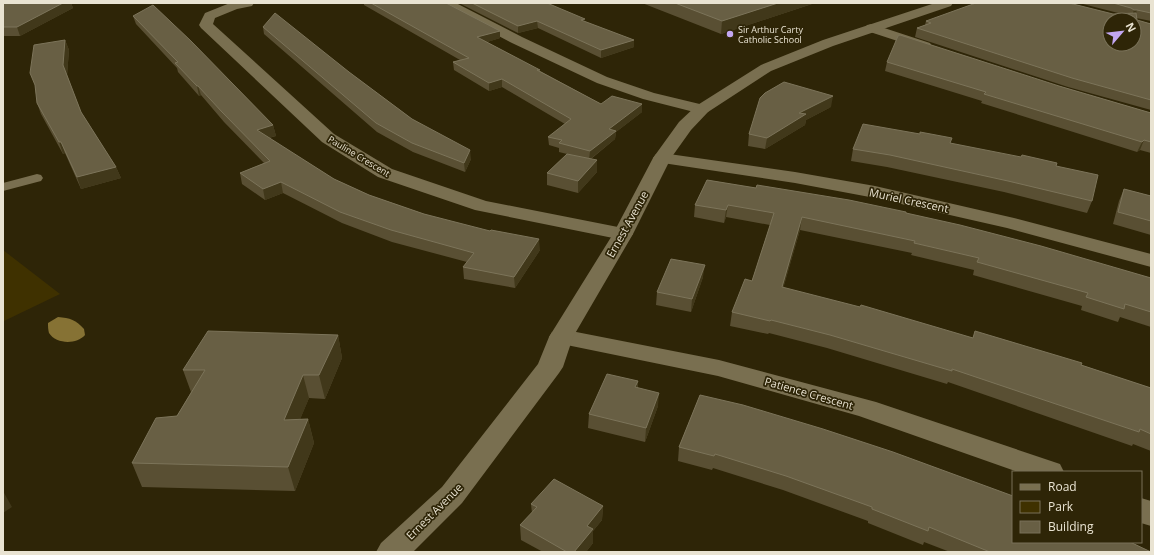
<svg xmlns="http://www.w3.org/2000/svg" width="1154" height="555" viewBox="0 0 1154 555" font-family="'Open Sans',sans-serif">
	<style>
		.green { fill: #3f3100 }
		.water { fill: #867234 }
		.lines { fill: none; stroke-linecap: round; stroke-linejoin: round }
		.lane { fill: #796f50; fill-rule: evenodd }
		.street { fill: #796f50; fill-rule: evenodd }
		.secondary { fill: #796f50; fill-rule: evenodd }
		.wall { fill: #594f33 }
		.shaded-wall { fill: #41381a }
		.building { fill: #685f44; stroke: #7c745a; fill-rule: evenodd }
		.poi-dot { fill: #c3a7f2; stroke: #2e2507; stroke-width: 1.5 }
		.labels { text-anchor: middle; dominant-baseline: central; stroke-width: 3.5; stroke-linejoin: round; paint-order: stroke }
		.far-poi-label { font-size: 9px; fill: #e9e3d2; stroke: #2e2507; text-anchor: start }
		.far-street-label { font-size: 9px; fill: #e9e3d2; stroke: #2e2507 }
		.street-label { font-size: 11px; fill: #e9e3d2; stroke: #2e2507 }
	</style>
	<rect width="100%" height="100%" fill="#2e2507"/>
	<path class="green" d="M3 250 60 294 4 321Z"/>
	<path class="water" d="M58 317C70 318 76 320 84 329L85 335C76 345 56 344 49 333 48 330 48 326 48 323Z"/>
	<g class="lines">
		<path class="lane" d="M37 174 41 175 43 178 41 181 3 191V183Z"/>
		<path class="street" d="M230 3H254L252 6 237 9 215 18 213 24 334 134 392 169 486 201 623 228 630 230 633 234 630 238 623 240 475 210 378 177 322 142 201 28 199 25 205 13Z
			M440 3H456L522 37 607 77 654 93 708 106 710 109 708 112 702 114 643 99 597 83 512 43 442 6Z
			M872 24 930 43 932 46 930 49 925 50 867 31 865 28 867 25Z
			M662 153 795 172 875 186 1014 218 1151 254V267L1007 228 875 198 795 183 656 162 653 158 656 154Z
			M561 329 719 360 876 402 1060 464 1064 472H1018L859 416 718 376 552 342 549 337 552 332Z
			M1141 498 1151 501V526L1141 523Z"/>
		<path class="secondary" d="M935 3H953L951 6 833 46 771 71 708 112 691 130 671 158 633 234 573 337 563 367 559 373 462 503 413 552H376L381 543 442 487 538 364 549 337 613 234 653 158 679 122 696 106 761 65 823 40Z"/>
	</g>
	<path class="wall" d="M3 3H71L73 8 20 36H3Z
		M364 3H446L500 38 487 42 601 104 642 112 616 132 615 139 591 159 597 160V172L578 193 547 185V173L567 154 559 152V148L549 145 548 137 565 124 502 87 489 91 454 70 453 62 460 60 364 5Z
		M459 3H547L585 22 634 40V47L601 58 538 28 518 33Z
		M642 3H815L721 34Z
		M1079 3H1151V21L1136 18 1137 20 1151 24V110L1068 87 915 37 917 28 925 25 926 21 1122 14Z
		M133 16 273 125 276 136 269 138 334 179 369 195 424 214 540 250 515 288 464 279 463 267 467 262 392 242 342 223 283 193 265 200 242 184 240 173 264 163 224 122 201 95 199 96 178 72 177 68 136 24Z
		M263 27 349 72 412 119 471 159 465 172 413 152 377 132 264 34Z
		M65 40 69 50 67 75 81 112 116 167 121 178 81 189 65 153 63 154 41 114 37 103 35 86Z
		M887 62 1059 86 1151 113V153L1140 150 1137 152 981 103 982 101 885 71Z
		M831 107 806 120 805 125 765 149 748 146 749 134Z
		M950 143 1056 166 1092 201 1087 213 1004 192 887 167 851 161 853 149Z
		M707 180 906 213 1151 278V327L1120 317 1118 322 1081 310 1082 306 973 275 974 270 911 255 912 253 800 230 783 288 973 338 1081 365 1151 388V451L1133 444 1132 446 948 382 947 384 827 348 769 333 768 334 730 326 732 312 752 281 770 225 726 217 724 223 694 217 695 205Z
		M1124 189 1151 196V235L1113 224 1119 201Z
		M703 277 691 312 656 305 657 292Z
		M338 335 342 358 325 399 309 398 300 419H308L314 443 295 491 142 487 132 463 177 416 191 392 183 370Z
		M638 381V388L658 406 645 442 588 428 589 414Z
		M700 395 1126 542H1130L1151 552H950L924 542 923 545 868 523V521L783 490 713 468 712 470 678 461 679 447Z
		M531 504 603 506 602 520 593 531V543L586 552H543L521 540 520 525 532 513Z"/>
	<path class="shaded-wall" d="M63 3H71L73 8 20 36 17 27Z
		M778 3H815L721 34 722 21Z
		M1134 10H1137L1134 18H1131Z
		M537 21 538 28 518 33V26Z
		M500 31V38L478 45 477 37Z
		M65 40 69 50 67 76 63 65Z
		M634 40V47L601 58V50Z
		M502 79V87L489 91V83Z
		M197 86H198L201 95 199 96Z
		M833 96 831 107 806 120 805 125 765 149 767 138 799 113Z
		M642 104V112L616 132 615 139 589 160 590 151 609 129Z
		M273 125 276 136 259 140 257 130Z
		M1144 140 1140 150 1137 152 1142 142Z
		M59 142H61L65 153 63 154Z
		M470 150 471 159 465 172 464 163Z
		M597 160V172L578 193V181Z
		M116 167 121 178 81 189 77 177Z
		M281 182 283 193 265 200 263 189Z
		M728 205 726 217 724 223 726 210Z
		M802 217 800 230 780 300 782 287Z
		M539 239 540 250 515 288 514 277Z
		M705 265 703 277 691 312 692 299Z
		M338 335 342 358 325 399 319 375Z
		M303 375 309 398 290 444 284 420Z
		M638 381 637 394 635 387Z
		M659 393 658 406 645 442 646 428Z
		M308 419 314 443 295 491 288 467Z
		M3 491 12 507 3 513Z
		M603 506 602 520 593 531V543L586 552H574L587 526Z"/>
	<path class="building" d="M3 3H63L17 27H3Z
		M371 3H446L500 31 477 37 540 70H537L601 104 612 96 642 104 609 129 616 131 590 151 559 143 562 140 548 137 571 119 502 79 489 83 453 62 469 58Z
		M472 3H547L585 19 581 20 634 40 601 50 537 21 518 26Z
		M675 3H778L722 21Z
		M976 3H1069L1113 14 1136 13 1137 20 1151 24V100L1072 78 917 28 931 23 926 21ZM1110 20H1134V44H1110Z
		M1113 3H1151V13L1137 10H1134L1131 8Z
		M153 5 191 41 273 125 257 130 334 179 369 195 424 214 490 231 491 230 539 239 514 277 463 267 474 253 391 230 340 212 281 182 263 189 240 173 270 161 222 112 198 86H197L175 63 178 62 133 16Z
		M275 13 349 72 412 119 470 150 464 163 412 143 376 123 263 27Z
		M900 35 1059 86 1151 113V142L1144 140 1142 142 984 94 986 92 887 62 898 36Z
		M65 40 63 65 81 112 116 167 77 177 61 142H59L37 103 35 85 30 73 34 45Z
		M784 82 833 96 799 113 806 114 767 138 749 134 760 98 765 93Z
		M863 124 920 134V132L952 138 950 143 1021 157 1022 155 1057 163 1056 166 1098 175 1092 201 1008 181 890 155 853 149Z
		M567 154 597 160 578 181 547 173Z
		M707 180 756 188 757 185 849 200 906 212V213L960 225 1041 246 1151 278V312L1125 304 1124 309 1086 297 1088 293 977 262 979 258 914 243 915 241 802 217 782 287 860 307 861 305 973 338 975 331 1082 363 1081 365 1151 388V434L1140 429 1139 432 952 369V371L830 335 771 320 770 321 732 312 745 279 752 281 774 213 728 205 726 210 695 205Z
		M1124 189 1151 196V221L1118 212Z
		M671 259 705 265 692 299 657 292Z
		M208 331 338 335 319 375H303L284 420 308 419 288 467 132 463 156 418 177 416 205 370H183Z
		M607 374 638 381 635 387 659 393 646 428 589 414Z
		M700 395 743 405 823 429 893 452 1013 496V542H1130L1151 552H990L929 527 928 531 872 509V507L786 476 715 454 714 456 679 447Z
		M554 479 603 506 587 526 593 529 574 552H567L520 525 537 507 531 504Z"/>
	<circle class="poi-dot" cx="730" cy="34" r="4"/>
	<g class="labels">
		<g class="far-poi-label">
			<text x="738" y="29">Sir Arthur Carty<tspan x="738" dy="10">Catholic School</tspan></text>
		</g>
		<g class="far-street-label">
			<text transform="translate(359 156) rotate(31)">Pauline Crescent</text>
		</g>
		<g class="street-label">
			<text transform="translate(909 200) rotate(12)">Muriel Crescent</text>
			<text transform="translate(627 224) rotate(-61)">Ernest Avenue</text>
			<text transform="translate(809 393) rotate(16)">Patience Crescent</text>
			<text transform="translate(434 511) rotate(-45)">Ernest Avenue</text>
		</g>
	</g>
	<rect width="1154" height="555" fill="none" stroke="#e9e3d2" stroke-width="8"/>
	<rect x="1012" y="471" width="130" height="72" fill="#2e2507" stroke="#797158"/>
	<rect x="1020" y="484" width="20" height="6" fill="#796f50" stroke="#797158"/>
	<text x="1048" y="491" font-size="12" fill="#e9e3d2">Road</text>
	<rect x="1020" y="501" width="20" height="12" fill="#3f3100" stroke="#797158"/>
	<text x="1048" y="511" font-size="12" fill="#e9e3d2">Park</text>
	<rect x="1020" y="521" width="20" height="12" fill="#685f44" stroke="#797158"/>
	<text x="1048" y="531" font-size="12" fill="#e9e3d2">Building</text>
	<g transform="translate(1122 32) rotate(62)"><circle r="19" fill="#2e2507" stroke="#797158"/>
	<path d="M0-3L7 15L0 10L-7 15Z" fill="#c3a7f2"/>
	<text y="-6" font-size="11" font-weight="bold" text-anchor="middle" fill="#e9e3d2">N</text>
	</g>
</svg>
